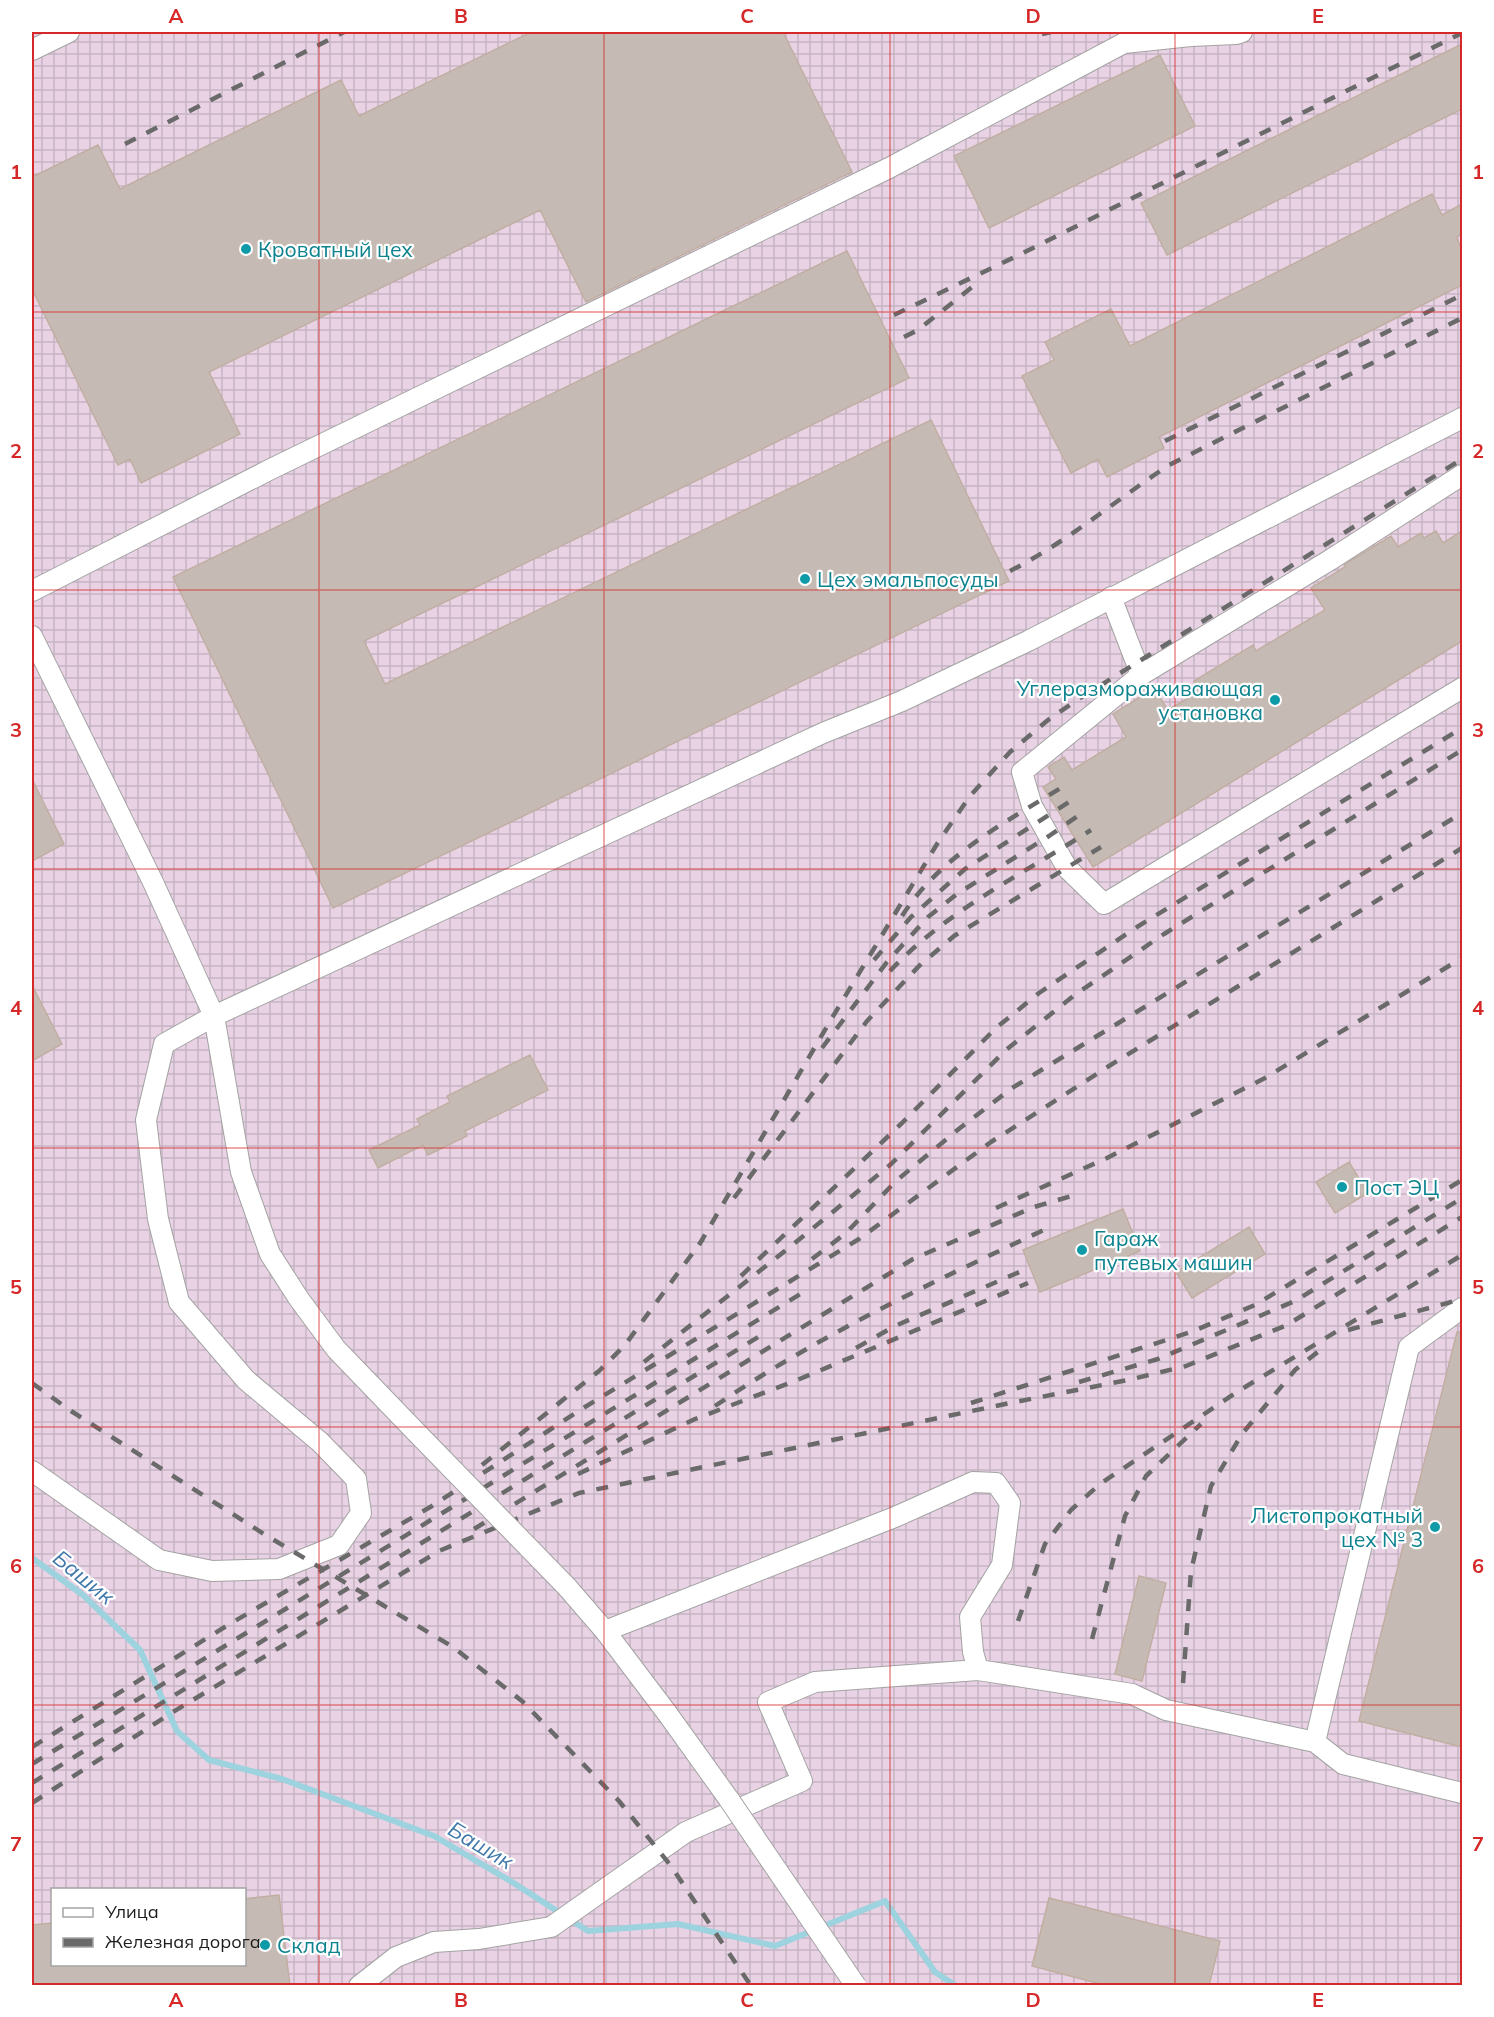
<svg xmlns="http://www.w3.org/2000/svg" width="1494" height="2017" viewBox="0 0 1494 2017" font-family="Mulish,sans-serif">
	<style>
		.industrial { fill: url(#industrial-grid); fill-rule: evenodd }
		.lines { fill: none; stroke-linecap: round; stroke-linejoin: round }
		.stream { stroke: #9dd3df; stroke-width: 6 }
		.building { fill: #c6bbb4; stroke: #c1aea2; stroke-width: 1.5 }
		.minor-casing { stroke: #a3a3a3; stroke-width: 22 }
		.minor { stroke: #fff; stroke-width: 20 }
		.rail { stroke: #6a6a6a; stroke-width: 4.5; stroke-dasharray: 12 12; stroke-linecap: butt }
		.minor-bridge-casing { stroke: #a3a3a3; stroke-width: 22; stroke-linecap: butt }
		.minor-bridge { stroke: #fff; stroke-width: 20 }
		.grid { fill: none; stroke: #d62828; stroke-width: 1.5; stroke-opacity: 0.55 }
		.culture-dot { fill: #0f9aa8; stroke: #fff; stroke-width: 2 }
		.labels { text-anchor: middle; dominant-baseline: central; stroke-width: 4.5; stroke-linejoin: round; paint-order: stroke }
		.culture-label { font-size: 21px; fill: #0d838f; stroke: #fff; text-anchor: start }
		.water-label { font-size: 22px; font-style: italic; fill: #4079a9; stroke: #fff }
		.neatline { fill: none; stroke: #d62828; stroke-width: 2 }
		.grid-label { font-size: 20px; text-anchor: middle; font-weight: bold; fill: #d62828 }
	</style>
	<defs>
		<pattern id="industrial-grid" width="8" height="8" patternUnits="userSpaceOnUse" patternTransform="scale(1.5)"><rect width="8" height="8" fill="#e8d2e4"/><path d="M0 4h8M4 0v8" fill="none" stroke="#c6b4c3"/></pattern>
	</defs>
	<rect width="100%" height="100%" fill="#eee9e0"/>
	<path class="industrial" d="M32 32H1462V1985L32 1986ZM52 1890H244V1964H52Z"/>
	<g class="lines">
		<path class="stream" d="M32 1558 83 1595 140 1650 177 1731 209 1760 282 1779 434 1836 512 1882 588 1931 678 1924 775 1946 885 1901 935 1972 956 1986"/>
	</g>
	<path class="building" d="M531 32H783L852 172 586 302 540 210 209 372 240 434 141 483 130 459 118 465 32 289V177L98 145 120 189 341 80 359 116Z
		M1462 44V109L1167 255 1141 203Z
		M1160 55 1195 126 989 228 954 156Z
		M1432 194 1442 215 1462 204V234L1456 237 1462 249V285L1159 437 1164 448 1107 477 1098 459 1071 473 1022 376 1054 360 1045 342 1111 309 1130 346Z
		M847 251 909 378 364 641 385 684 931 420 1009 581 333 908 173 577Z
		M1436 531 1443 543 1462 531V641L1093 867 1043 787 1056 779 1048 767 1064 757 1072 770 1126 737 1113 714 1154 688 1168 710 1200 691 1194 681 1253 645 1256 651 1325 610 1311 588 1345 567 1344 565 1350 561 1391 536 1398 547 1421 533 1424 538Z
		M32 779 64 844 32 861Z
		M32 985 62 1044 32 1061Z
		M530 1055 548 1090 465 1131 467 1136 428 1155 423 1145 378 1168 369 1150 420 1125 417 1119 450 1102 447 1096Z
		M1349 1162 1368 1193 1335 1213 1316 1182Z
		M1123 1209 1140 1251 1040 1292 1023 1250Z
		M1249 1227 1265 1254 1192 1298 1176 1272Z
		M1457 1332H1462V1747L1359 1721Z
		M1139 1576 1166 1583 1142 1681 1115 1674Z
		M279 1895 290 1986H32V1925L52 1923V1965H244V1899Z
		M1049 1898 1220 1941 1209 1986H1108L1032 1966Z"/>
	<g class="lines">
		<defs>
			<path id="minor" d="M32 50 69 32
				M32 591 269 470 889 168 1124 43 1191 36 1236 34 1242 32
				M1111 597 1141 675 1022 772 1032 806 1067 868 1104 904 1462 688
				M32 636 152 880 214 1016 241 1172 270 1254 299 1299 336 1349 416 1432
				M1141 675 1330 560 1462 475
				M32 1471 159 1560 212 1571 279 1569 339 1545 361 1513 356 1479 320 1442 246 1380 179 1302 158 1219 146 1120 164 1044 214 1016 823 733 902 701 1028 641 1462 418
				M567 1587 605 1631 667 1713
				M605 1631 895 1517 973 1482 996 1483 1010 1503 1002 1565 970 1617 973 1652 978 1670 1132 1694 1166 1710 1315 1742 1343 1764 1462 1793
				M1315 1742 1409 1347 1462 1308
				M359 1986 396 1957 434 1942 479 1939 551 1927 686 1832 802 1781 768 1702 815 1682 978 1670"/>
		</defs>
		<use href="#minor" class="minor-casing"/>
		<use href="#minor" class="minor"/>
		<path class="rail" d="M1042 34 1051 32
			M125 144 344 32
			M894 315 1021 254 1462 33
			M904 337 918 330 981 280
			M1165 441 1462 295
			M1010 571C1067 542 1116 500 1169 465L1462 318
			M902 916C940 856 1006 822 1064 786
			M874 960 911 917 965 869 1072 800
			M890 971C946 911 1023 874 1091 830
			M822 1048 887 962 928 917 957 894 1049 836 1082 813
			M734 1198 867 1021 919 966 954 936 1101 847
			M996 1208 1107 1158 1265 1078 1462 958
			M699 1245 829 1023 937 844 970 796 1010 752 1048 720 1074 702 1462 459
			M812 1259 846 1233 896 1181 960 1128 1012 1088 1462 813
			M741 1276 901 1124 996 1028 1039 993 1137 927 1462 728
			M1348 1330 1462 1299
			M856 1348 895 1326 1024 1270
			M644 1362 790 1247 890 1165 1006 1050 1076 994 1164 934 1462 750
			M1079 1382 1158 1359 1295 1301 1462 1198
			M32 1383 71 1411 264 1534 453 1647 522 1701 619 1801 671 1866 751 1986
			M971 1403 1191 1332 1255 1305 1462 1180
			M715 1406C819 1335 935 1281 1048 1228
			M482 1465 599 1371 625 1345 703 1239
			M578 1474 695 1419 795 1381 1028 1283
			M474 1529 913 1259 1034 1207 1075 1195
			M1018 1621 1045 1544 1071 1510 1100 1484 1237 1392 1462 1255
			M1092 1639 1125 1516 1146 1476 1201 1424
			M1183 1683 1191 1571 1211 1486 1242 1434 1295 1370 1324 1347
			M32 1747 228 1625 432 1506 585 1407 859 1239 991 1142 1109 1066 1462 848
			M32 1764 802 1293
			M32 1783 587 1441 760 1336
			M32 1803 173 1712 439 1551 579 1493 1010 1403 1128 1380 1186 1366 1287 1325 1462 1217"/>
		<defs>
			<path id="minor-bridge" d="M416 1432 567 1587
				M667 1713 728 1798 856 1986"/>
		</defs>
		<use href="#minor-bridge" class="minor-bridge-casing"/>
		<use href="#minor-bridge" class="minor-bridge"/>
	</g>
	<path class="grid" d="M319 32V1986M604 32V1986M890 32V1986M1175 32V1986M32 312H1462M32 590H1462M32 869H1462M32 1148H1462M32 1427H1462M32 1705H1462"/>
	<g class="culture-dot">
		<circle cx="246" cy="249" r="6"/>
		<circle cx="805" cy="579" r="6"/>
		<circle cx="1275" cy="700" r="6"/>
		<circle cx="1342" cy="1187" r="6"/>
		<circle cx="1082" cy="1250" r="6"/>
		<circle cx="1435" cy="1527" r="6"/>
		<circle cx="265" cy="1945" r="6"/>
	</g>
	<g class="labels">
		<g class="culture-label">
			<text x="258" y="249">Кроватный цех</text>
			<text x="817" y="579">Цех эмальпосуды</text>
			<text x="1263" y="688" text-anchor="end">Углеразмораживающая<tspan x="1263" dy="24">установка</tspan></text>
			<text x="1354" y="1187">Поcт ЭЦ</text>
			<text x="1094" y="1238">Гараж<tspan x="1094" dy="24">путевых машин</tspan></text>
			<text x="1423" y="1515" text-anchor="end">Листопрокатный<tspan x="1423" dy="24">цех № 3</tspan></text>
			<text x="277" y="1945">Склад</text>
		</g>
		<g class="water-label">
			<text transform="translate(84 1577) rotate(39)">Башик</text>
			<text transform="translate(481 1845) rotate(31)">Башик</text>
		</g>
	</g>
	<rect width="1494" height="2017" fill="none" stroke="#ffffff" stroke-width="66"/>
	<rect x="51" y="1888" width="195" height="78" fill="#ffffff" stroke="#a4a4a4" stroke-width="1.5"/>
	<rect x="63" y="1908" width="30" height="9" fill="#ffffff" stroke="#a4a4a4" stroke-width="1.5"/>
	<text x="105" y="1918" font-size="18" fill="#1c1c1c">Улица</text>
	<rect x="63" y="1938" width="30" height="9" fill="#6a6a6a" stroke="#a4a4a4" stroke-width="1.5"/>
	<text x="105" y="1948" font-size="18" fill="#1c1c1c">Железная дорога</text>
	<rect x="33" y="33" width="1428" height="1951" class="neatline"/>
	<g class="grid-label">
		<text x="176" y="23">A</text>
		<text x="461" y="23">B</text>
		<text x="747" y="23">C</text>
		<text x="1033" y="23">D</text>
		<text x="1318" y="23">E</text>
		<text x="16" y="179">1</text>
		<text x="1478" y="179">1</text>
		<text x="16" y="458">2</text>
		<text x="1478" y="458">2</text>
		<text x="16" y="737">3</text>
		<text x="1478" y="737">3</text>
		<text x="16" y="1015">4</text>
		<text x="1478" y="1015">4</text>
		<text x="16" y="1294">5</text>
		<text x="1478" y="1294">5</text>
		<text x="16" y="1573">6</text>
		<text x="1478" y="1573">6</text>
		<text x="16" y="1851">7</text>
		<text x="1478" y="1851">7</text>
		<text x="176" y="2007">A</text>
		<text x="461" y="2007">B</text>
		<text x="747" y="2007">C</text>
		<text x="1033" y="2007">D</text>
		<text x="1318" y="2007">E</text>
	</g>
</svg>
